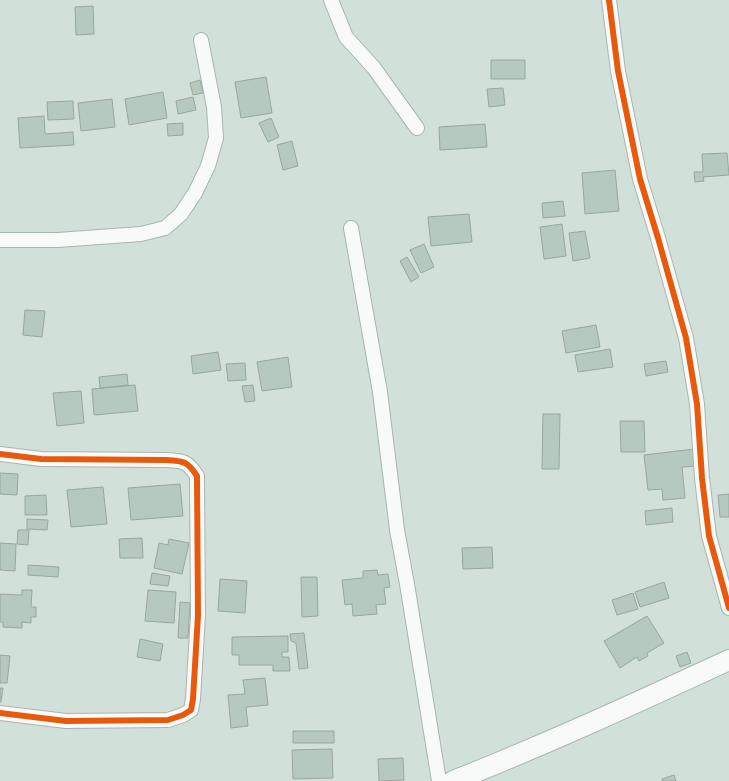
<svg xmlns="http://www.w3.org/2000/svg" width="729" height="781" viewBox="0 0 729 781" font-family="Overpass,sans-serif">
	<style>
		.building { fill: #b5c9bf; stroke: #99a69f }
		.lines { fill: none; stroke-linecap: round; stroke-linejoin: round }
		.minor-casing { stroke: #a9b5af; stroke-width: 16 }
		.secondary-casing { stroke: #a9b5af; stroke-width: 22 }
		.minor { stroke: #f8faf9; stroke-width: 14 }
		.secondary { stroke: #f8faf9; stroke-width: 20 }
		.cycleway-casing { stroke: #fff; stroke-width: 8 }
		.cycleway { stroke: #e8590c; stroke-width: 6 }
	</style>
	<rect width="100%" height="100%" fill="#d1e1d9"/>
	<path class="building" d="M93 6 94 34 76 35 75 7Z
		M491 60H525V79H491Z
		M266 77 272 113 241 118 235 82Z
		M200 80 203 93 193 95 190 83Z
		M503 88 505 105 489 107 487 89Z
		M163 92 167 118 129 125 125 99Z
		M193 97 196 110 178 114 176 101Z
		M112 99 115 127 81 131 78 103Z
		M73 101 74 119 48 120 47 102Z
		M44 116 45 134 73 132 74 145 20 148 18 118Z
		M271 118 279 137 268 142 259 123Z
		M183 123V135L168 136 167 124Z
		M485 124 487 147 440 150 439 127Z
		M292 141 298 166 283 170 277 145Z
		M727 153 729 175 703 177 704 181 695 182 694 172H703L702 154Z
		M615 170 619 211 585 214 582 173Z
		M563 201 565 216 543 218 542 203Z
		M469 214 472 242 431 246 428 217Z
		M562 224 566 256 544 259 540 227Z
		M585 231 590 258 573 261 569 233Z
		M424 244 434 267 421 273 410 250Z
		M407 257 419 277 411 282 400 261Z
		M25 310 45 311 42 337 23 335Z
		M596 325 600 347 566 353 562 331Z
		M610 349 613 367 578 372 575 355Z
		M218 352 221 370 193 374 191 356Z
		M288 357 292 387 262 391 257 362Z
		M666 361 668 372 646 376 644 364Z
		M245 363 246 380 228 381 226 364Z
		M127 374 128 385 100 388 99 377Z
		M135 385 138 411 94 415 92 389Z
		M253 385 255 401 245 402 242 386Z
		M81 391 84 423 57 426 53 393Z
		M543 414H560L559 469H542Z
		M620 421H644L645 452H621Z
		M694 449 696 466 682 467 685 498 663 500 662 489 648 490 644 455Z
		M0 473 18 474 17 495 0 494Z
		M180 484 183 516 131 520 128 488Z
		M103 487 107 524 71 527 67 490Z
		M729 494V517H720L718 495Z
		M46 495 47 515H25V496Z
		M672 508 673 522 646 525 645 511Z
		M27 519 48 520 47 530 27 529Z
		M18 530H29L28 545 17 544Z
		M142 538 143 558H120L119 539Z
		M169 539 189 543 182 574 154 568 159 543 168 545Z
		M0 543 16 544 15 571 0 570Z
		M492 547 493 568 463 569 462 548Z
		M28 565 59 567 58 577 28 575Z
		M377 570 378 575 388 574 390 587 384 588 386 604 376 605 377 614 353 616 352 604 345 605 342 580 363 578V571Z
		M152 573 170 576 168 586 150 584Z
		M301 577H317L318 616 302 617Z
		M220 579 247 581 245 613 218 611Z
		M664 582 669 598 640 607 635 592Z
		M22 590H32L31 607H36V617H31V623L22 622V628L3 627V622H0V594L22 595Z
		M148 590 176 592 174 623 145 621Z
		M633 593 638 609 617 615 612 600Z
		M180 602 190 603 188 638H178Z
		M647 616 664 643 647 653 648 656 639 661 637 657 620 668 604 641Z
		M304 633 308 668 299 669 296 643 291 641 290 634Z
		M288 636V652H282V657H289L290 671H273V665H239V655H232V637Z
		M140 639 163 644 160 661 137 657Z
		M687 652 691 663 680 667 676 656Z
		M0 655 10 656 7 683H0Z
		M265 678 268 705 246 707 248 726 231 728 228 695 245 694 243 680Z
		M0 688H3L1 702H0Z
		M293 731H334V743H293Z
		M332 749 333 778 293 779 292 750Z
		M403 758 404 780 379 781 378 759Z
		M674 775 676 781H662V779Z"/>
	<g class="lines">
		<defs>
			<path id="minor" d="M331 0 346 37 374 68 417 128
				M609 0 618 71 640 179 658 238 686 338 697 404 702 478 709 536 729 608
				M351 228 380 392 397 530 407 584 439 781
				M0 240H58L141 234 165 228 181 214 195 193 208 166 216 138 214 107 201 40
				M0 454 41 459 166 460C184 461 187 461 197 476L198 615 193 699 191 710 183 715 168 720 66 721 0 713"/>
			<path id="secondary" d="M453 781C547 744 638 702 729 660"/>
		</defs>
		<use href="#minor" class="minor-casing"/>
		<use href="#secondary" class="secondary-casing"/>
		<use href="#minor" class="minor"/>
		<use href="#secondary" class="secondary"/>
		<defs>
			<path id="cycleway" d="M609 0 618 71 640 179 658 238 686 338 697 404 702 478 709 536 729 608
				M0 454 41 459 166 460C184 461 187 461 197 476L198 615 193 699 191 710 183 715 168 720 66 721 0 713"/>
		</defs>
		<use href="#cycleway" class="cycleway-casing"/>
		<use href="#cycleway" class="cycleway"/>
	</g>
</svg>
